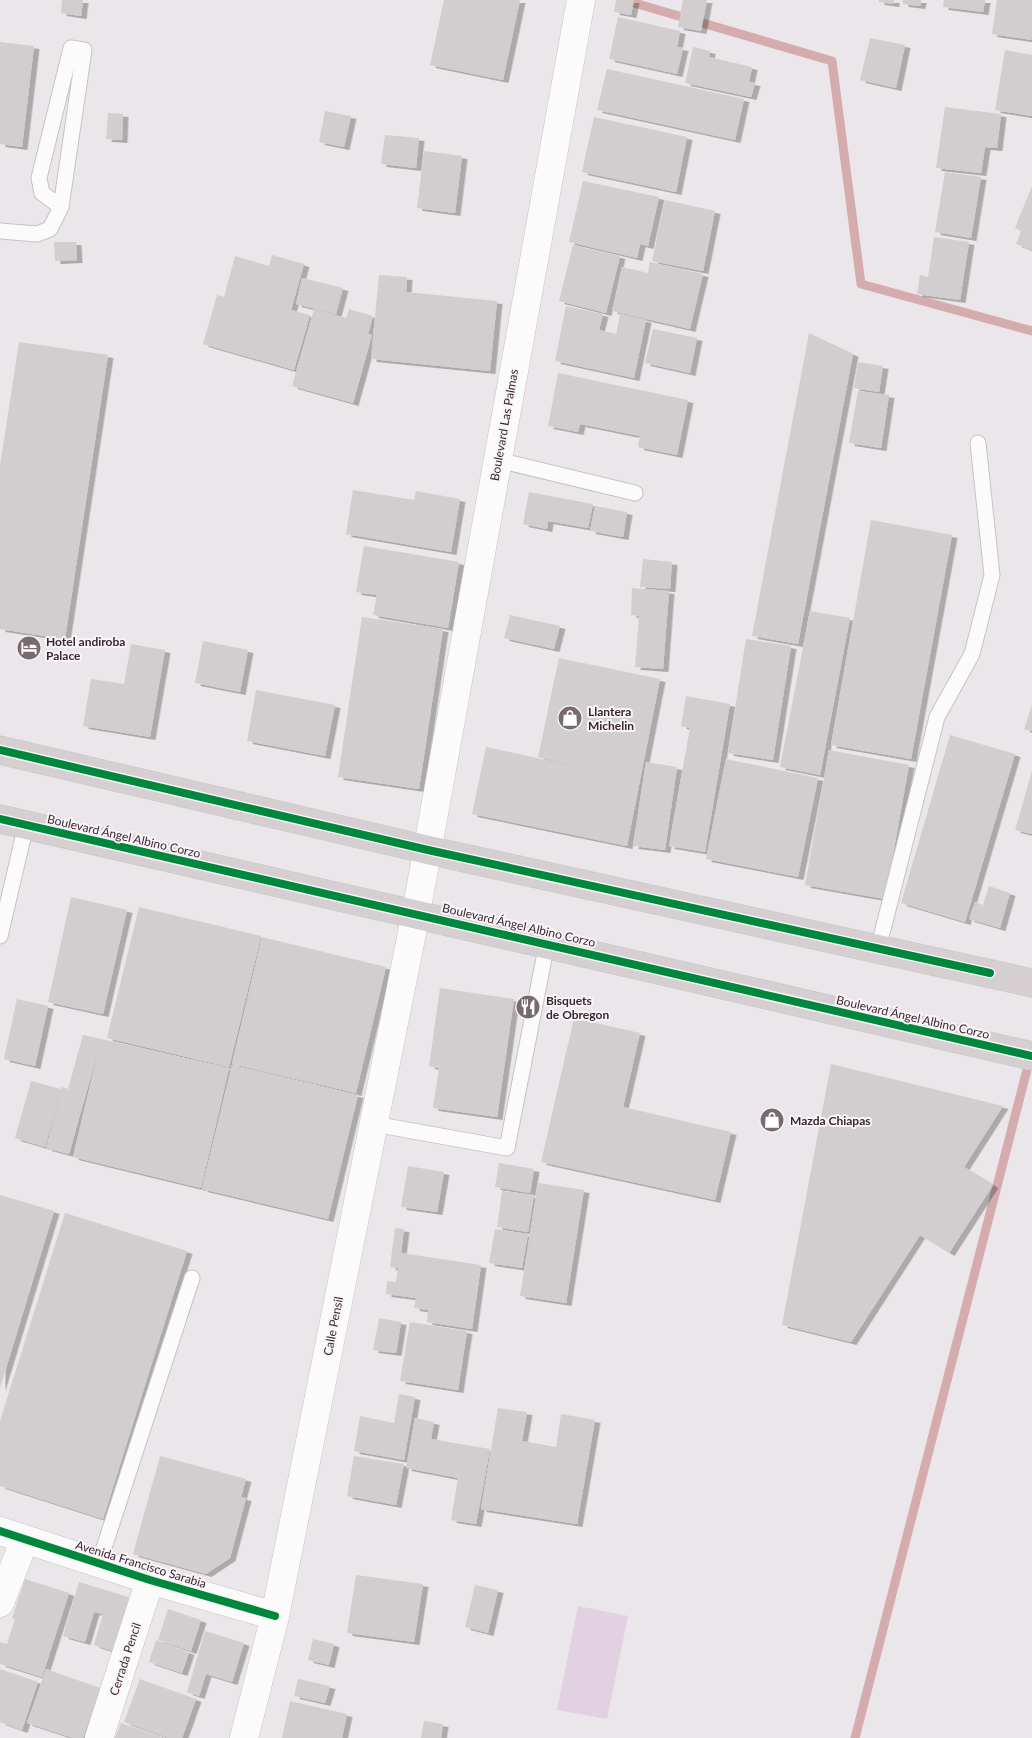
<svg xmlns="http://www.w3.org/2000/svg" width="1032" height="1738" viewBox="0 0 1032 1738" font-family="Lato,sans-serif">
	<style>
		.green { fill: #e2d1e0 }
		.lines { fill: none; stroke-linecap: round; stroke-linejoin: round }
		.stream { stroke: #d4acae; stroke-width: 9 }
		.building { fill: #d2cdcf; filter: url(#shadow) }
		.lane-casing { stroke: #c6c2c5; stroke-width: 17 }
		.street-casing { stroke: #c6c2c5; stroke-width: 29 }
		.secondary-casing { stroke: #c8c2c6; stroke-width: 29 }
		.primary-casing { stroke: #c9c3c6; stroke-width: 29 }
		.lane { stroke: #fcfbfc; stroke-width: 15 }
		.street { stroke: #fcfbfc; stroke-width: 28 }
		.secondary { stroke: #fcfbfc; stroke-width: 28 }
		.primary { stroke: #d5cfd2; stroke-width: 28 }
		.cycleway-casing { stroke: #f9f5f8; stroke-width: 11 }
		.cycleway { stroke: #00873e; stroke-width: 8 }
		.labels { text-anchor: middle; dominant-baseline: central; stroke-width: 4; stroke-linejoin: round; paint-order: stroke }
		.street-label { font-size: 12px; fill: #3c2630; stroke: #f9f5f8 }
		.poi-label { font-size: 12px; font-weight: bold; fill: #3c2630; stroke: #f9f5f8; text-anchor: start }
	</style>
	<defs>
		<filter id="shadow"><feDropShadow dx="5.5" dy="3" stdDeviation="0" flood-color="#0004"/></filter>
	</defs>
	<rect width="100%" height="100%" fill="#ebe6e9"/>
	<path class="green" d="M578 1606 628 1616 607 1719 557 1710Z"/>
	<g class="lines">
		<path class="stream" d="M624 0 832 61 861 284 1032 331
			M855 1738 1030 1058"/>
	</g>
	<path class="building" d="M62 0H83L81 16 61 13Z
		M444 0H520L503 80 430 65Z
		M616 0H634L631 15 614 12Z
		M683 0H707L701 31 678 27Z
		M879 0H894V4L879 2Z
		M903 0H921L920 6 903 4Z
		M944 0H985L983 12 943 7Z
		M997 0H1032V40L992 34Z
		M618 17 680 31 677 47 683 48 677 74 609 59Z
		M870 38 905 45 896 88 860 80Z
		M0 42 34 46 22 147 0 144Z
		M693 47 710 51 709 57 752 67 749 82 755 83 751 97 685 83Z
		M1005 50 1032 55V116L995 110Z
		M607 69 744 99 735 140 597 110Z
		M945 107 1001 114 997 148 985 147 981 173 936 168Z
		M325 111 351 116 344 147 319 142Z
		M108 113 123 114 122 140 106 139Z
		M594 117 687 137 676 192 582 172Z
		M385 135 419 138 416 168 381 164Z
		M424 151 462 156 455 213 417 208Z
		M945 172 981 177 971 238 935 232Z
		M583 181 659 197 648 246 640 244 637 258 569 242Z
		M1032 186V250L1016 244 1021 231 1015 228Z
		M665 200 715 211 703 271 652 261Z
		M934 237 969 242 960 300 917 294 920 275 928 277Z
		M54 242H76L77 260 55 261Z
		M573 245 620 256 606 313 559 301Z
		M272 255 304 264 291 310 310 315 294 370 203 344 217 295 224 297 235 256 269 266Z
		M650 262 703 274 690 329 612 311 622 267 648 273Z
		M379 275 407 277 406 292 497 301 490 371 371 359Z
		M302 278 343 288 336 314 296 304Z
		M566 306 603 314 599 330 616 334 620 314 646 320 634 378 555 361Z
		M314 309 346 318 349 309 373 316 368 334 372 335 353 403 292 386Z
		M653 329 697 338 690 373 645 363Z
		M809 333 853 354 798 644 752 636Z
		M19 342 108 355 65 639 0 629V466Z
		M858 362 883 366 879 392 854 388Z
		M558 373 688 400 677 455 638 447 640 436 580 424 578 432 548 426Z
		M858 391 889 395 881 448 849 443Z
		M353 490 414 500 416 491 460 499 451 552 346 534Z
		M529 492 593 504 588 528 548 521 547 529 523 524Z
		M595 506 627 512 623 537 590 531Z
		M871 520 952 535 911 759 831 745Z
		M364 546 459 562 448 628 373 615 377 595 356 592Z
		M643 559 672 562 670 589 640 587Z
		M632 588 669 591 663 669 635 667 639 616 631 615Z
		M810 611 850 618 820 775 780 767Z
		M510 615 560 626 554 649 504 638Z
		M362 617 443 629 419 789 338 777Z
		M746 639 791 646 773 760 728 753Z
		M203 641 248 650 240 692 195 683Z
		M131 644 165 650 150 737 83 726 91 679 124 684Z
		M559 658 660 679 627 846 472 814 486 747 593 770 538 757Z
		M256 690 335 705 325 756 247 741Z
		M686 696 730 704 705 852 669 846 690 728 681 726Z
		M1032 705V731L1024 729Z
		M950 735 1015 754 965 922 901 903Z
		M829 750 909 765 885 899 805 885Z
		M726 759 818 778 798 877 706 859Z
		M646 762 677 767 665 850 633 846Z
		M1032 771V834L1015 830Z
		M989 886 1010 893 1000 928 969 919 975 902 983 905Z
		M71 897 127 910 103 1014 48 1002Z
		M139 907 261 936 229 1067 107 1038Z
		M262 937 386 967 356 1093 232 1064Z
		M440 988 514 999 497 1117 433 1108 439 1068 429 1066Z
		M17 999 48 1006 35 1066 4 1059Z
		M574 1018 640 1033 623 1107 731 1132 715 1200 541 1162Z
		M83 1035 229 1068 201 1188 73 1157 100 1044 69 1154 46 1148 62 1087 68 1089Z
		M831 1064 1003 1106 964 1167 993 1185 949 1253 920 1235 851 1342 782 1325Z
		M232 1065 358 1095 328 1219 202 1189Z
		M31 1081 61 1089 45 1147 15 1138Z
		M499 1163 534 1169 530 1193 495 1187Z
		M408 1166 444 1172 437 1212 401 1207Z
		M538 1183 584 1190 566 1303 520 1296Z
		M502 1191 534 1195 528 1232 497 1227Z
		M0 1195 54 1211 0 1388Z
		M65 1213 187 1251 103 1519 0 1486V1421Z
		M395 1228 404 1229 401 1253 481 1265 472 1329 427 1322 428 1310 414 1308 416 1298 386 1294 387 1281 396 1282 398 1268 390 1267Z
		M495 1229 528 1234 522 1268 489 1263Z
		M379 1318 401 1322 396 1353 373 1350Z
		M410 1322 467 1331 458 1390 400 1381Z
		M399 1394 415 1397 404 1460 354 1451 360 1416 394 1423Z
		M498 1408 527 1412 522 1441 556 1447 561 1414 595 1420 577 1524 481 1509Z
		M415 1418 434 1422 431 1439 490 1449 476 1524 451 1520 458 1478 406 1468Z
		M160 1456 246 1479 241 1497 246 1498 230 1558 206 1574 133 1554Z
		M354 1456 404 1464 396 1505 347 1496Z
		M356 1575 423 1584 414 1642 347 1633Z
		M25 1579 69 1593 42 1677 0 1664V1642L7 1644 15 1619 12 1618Z
		M79 1582 135 1599 119 1653 94 1645 103 1614 94 1612 85 1642 63 1636Z
		M475 1585 498 1590 488 1633 465 1627Z
		M168 1609 201 1620 191 1651 158 1640Z
		M205 1631 244 1643 232 1682 206 1674 199 1696 187 1692Z
		M313 1639 334 1644 329 1665 308 1660Z
		M156 1640 189 1652 182 1673 149 1662Z
		M0 1669 38 1682 22 1730 0 1722Z
		M46 1669 100 1688 83 1738H73L27 1723Z
		M140 1679 196 1699 182 1738H169L124 1722Z
		M298 1679 330 1686 325 1703 294 1696Z
		M290 1701 347 1714 342 1738H282Z
		M424 1721 443 1724 441 1738H421Z
		M121 1723 165 1738H115Z"/>
	<g class="lines">
		<defs>
			<path id="lane" d="M0 231 37 234 50 229 61 207 84 50 71 48 39 178 42 193 61 207
				M498 460 635 493
				M0 936 26 825
				M878 949 937 717 972 654 992 575 978 443
				M374 1124 507 1148 547 943
				M99 1563 192 1278"/>
			<path id="street" d="M0 1531 150 1580 275 1616
				M0 1603 25 1539
				M99 1738 150 1580"/>
			<path id="secondary" d="M244 1738 275 1616 416 913 581 0"/>
			<path id="primary" d="M0 750 428 850 1032 983
				M0 819 1032 1056"/>
		</defs>
		<use href="#lane" class="lane-casing"/>
		<use href="#street" class="street-casing"/>
		<use href="#secondary" class="secondary-casing"/>
		<use href="#primary" class="primary-casing"/>
		<use href="#lane" class="lane"/>
		<use href="#street" class="street"/>
		<use href="#secondary" class="secondary"/>
		<use href="#primary" class="primary"/>
		<defs>
			<path id="cycleway" d="M0 750 428 850 990 973
				M0 819 1032 1056
				M0 1531 150 1580 275 1616"/>
		</defs>
		<use href="#cycleway" class="cycleway-casing"/>
		<use href="#cycleway" class="cycleway"/>
	</g>
	<defs>
		<symbol id="hotel-disc" viewBox="-11 -11 22 22"><circle r="9.5" fill="#796971" stroke="#f9f5f8"/><path d="M-6-4.5h1.5V1H6V5H4.5V3h-9V5H-6ZM-4 0a1.8 1.8 0 1 1 3.6 0ZM.5 0V-2.5h3Q6-2.5 6 0Z" fill="#fff"/></symbol>
		<symbol id="shop-disc" viewBox="-11 -11 22 22"><circle r="9.5" fill="#796971" stroke="#f9f5f8"/><path d="M-5-2.5h2.3a2.7 3.5 0 0 1 5.4 0H5L5.5 6h-11ZM-1.5-2.5h3a1.5 2.3 0 0 0-3 0Z" fill="#fff"/></symbol>
		<symbol id="restaurant-disc" viewBox="-11 -11 22 22"><circle r="9.5" fill="#796971" stroke="#f9f5f8"/><path d="M-5-6h1v4h1v-4h1v4h1v-4h1v5L-1.5 .5V6h-2V.5L-5-1ZM5-6V6H3V1.5H1.5Q1.5-4 5-6Z" fill="#fff"/></symbol>
	</defs>
	<g fill-rule="evenodd">
		<use href="#hotel-disc" x="15" y="634" width="28" height="28"/>
		<use href="#shop-disc" x="556" y="704" width="28" height="28"/>
		<use href="#restaurant-disc" x="514" y="993" width="28" height="28"/>
		<use href="#shop-disc" x="758" y="1106" width="28" height="28"/>
	</g>
	<g class="labels">
		<g class="street-label">
			<text transform="translate(504 425) rotate(-80)">Boulevard Las Palmas</text>
			<text transform="translate(124 836) rotate(13)">Boulevard Ángel Albino Corzo</text>
			<text transform="translate(519 925) rotate(13)">Boulevard Ángel Albino Corzo</text>
			<text transform="translate(913 1017) rotate(13)">Boulevard Ángel Albino Corzo</text>
			<text transform="translate(333 1326) rotate(-79)">Calle Pensil</text>
			<text transform="translate(141 1564) rotate(17)">Avenida Francisco Sarabia</text>
			<text transform="translate(125 1659) rotate(-72)">Cerrada Pencil</text>
		</g>
		<g class="poi-label">
			<text x="46" y="641">Hotel andiroba<tspan x="46" dy="14">Palace</tspan></text>
			<text x="588" y="711">Llantera<tspan x="588" dy="14">Michelin</tspan></text>
			<text x="546" y="1000">Bisquets<tspan x="546" dy="14">de Obregon</tspan></text>
			<text x="790" y="1120">Mazda Chiapas</text>
		</g>
	</g>
</svg>
